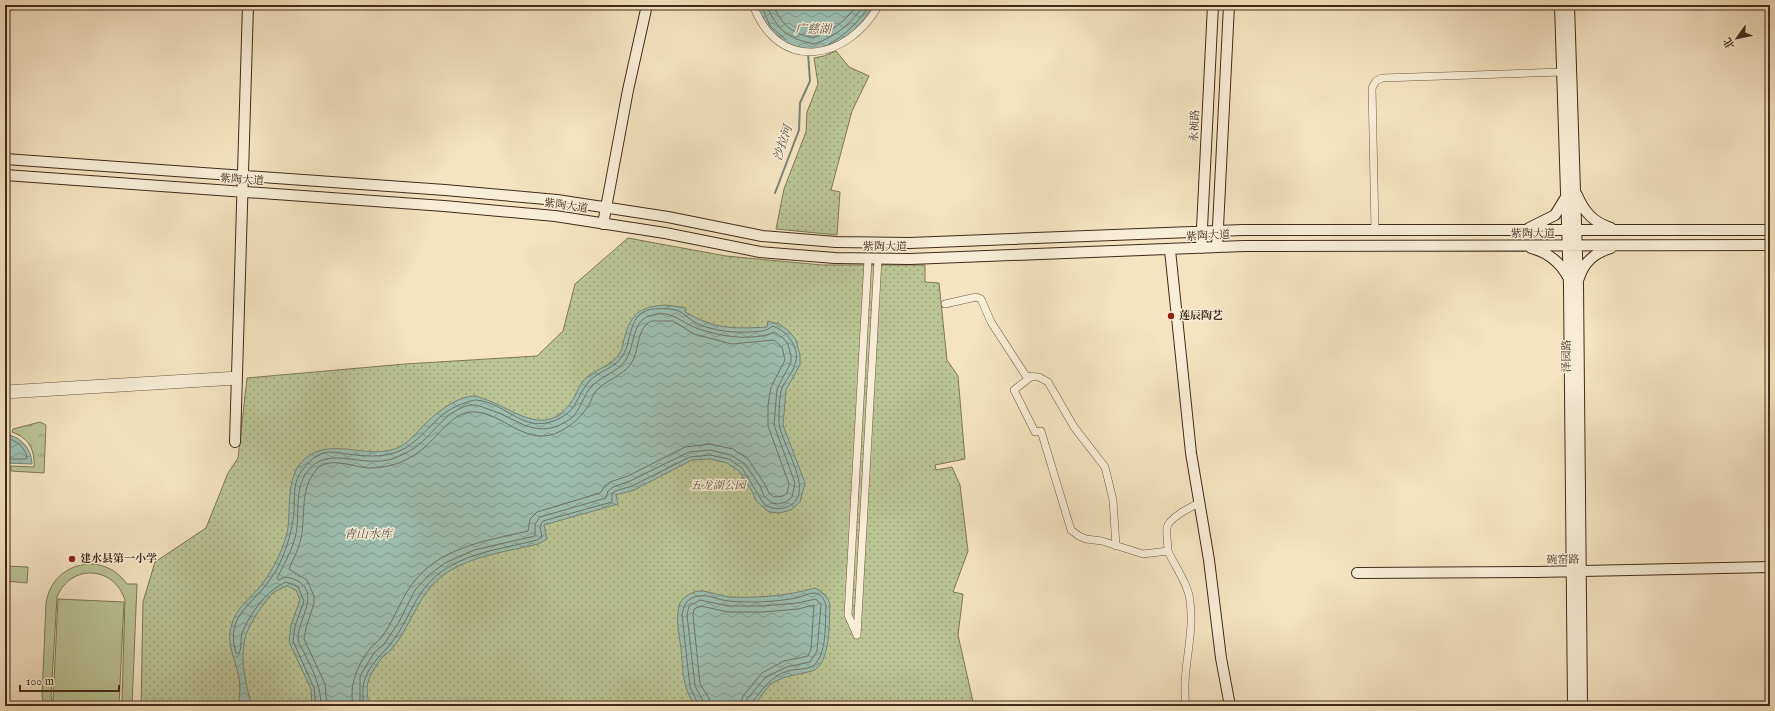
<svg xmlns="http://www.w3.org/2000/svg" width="1775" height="711" viewBox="0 0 1775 711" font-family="'IM FELL English','Noto Serif SC',serif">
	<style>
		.grass { fill: url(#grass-tufts); stroke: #7e7757 }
		.park { fill: url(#park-dots); stroke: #7e7757 }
		.pitch { fill: #bac494; stroke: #7e7757 }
		.water { fill: url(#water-waves); stroke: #788375 }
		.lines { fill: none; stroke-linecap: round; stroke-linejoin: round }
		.shore { stroke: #707466; stroke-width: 1 }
		.stream { stroke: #788375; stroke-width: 2 }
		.street-casing { stroke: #705844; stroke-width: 8 }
		.secondary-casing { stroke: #432a1a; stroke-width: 12 }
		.street { stroke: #f8edd7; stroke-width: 7 }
		.secondary { stroke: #f8edd7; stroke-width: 10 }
		.poi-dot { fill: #8f2418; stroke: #f8edd7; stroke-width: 1.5 }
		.labels { text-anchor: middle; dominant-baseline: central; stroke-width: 3; stroke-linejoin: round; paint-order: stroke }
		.street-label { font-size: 11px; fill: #432a1a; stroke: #f8edd7 }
		.poi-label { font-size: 11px; font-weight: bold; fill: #432a1a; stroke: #f8edd7; text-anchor: start }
		.park-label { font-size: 11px; font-style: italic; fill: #615038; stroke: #f8edd7 }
		.water-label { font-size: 12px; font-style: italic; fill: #594f40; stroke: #f8edd7 }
	</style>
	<defs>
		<pattern id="grass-tufts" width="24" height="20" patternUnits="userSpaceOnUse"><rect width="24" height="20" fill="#bac494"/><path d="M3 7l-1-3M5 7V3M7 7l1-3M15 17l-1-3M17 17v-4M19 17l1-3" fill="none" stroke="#999f78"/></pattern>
		<pattern id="park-dots" width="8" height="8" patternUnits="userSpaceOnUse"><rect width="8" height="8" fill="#bac494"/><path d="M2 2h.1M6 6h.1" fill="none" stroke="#999f78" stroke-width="1.8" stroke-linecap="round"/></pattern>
		<pattern id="water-waves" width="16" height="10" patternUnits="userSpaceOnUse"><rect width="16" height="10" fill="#9cbeb1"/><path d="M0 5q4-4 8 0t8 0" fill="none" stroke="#819b8f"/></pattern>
	</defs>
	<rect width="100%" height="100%" fill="#f5e3c1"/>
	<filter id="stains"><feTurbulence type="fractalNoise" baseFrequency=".005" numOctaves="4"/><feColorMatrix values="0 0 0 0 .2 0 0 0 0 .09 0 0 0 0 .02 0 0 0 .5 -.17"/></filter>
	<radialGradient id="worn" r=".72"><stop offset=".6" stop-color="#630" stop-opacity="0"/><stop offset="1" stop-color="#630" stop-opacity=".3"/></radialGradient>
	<path class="grass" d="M40 422 46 425 44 473 11 471V466L34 467C35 450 29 438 12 432L13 429Z"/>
	<path class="park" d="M836 51 849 67 869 76 852 111 831 190 840 192 837 235 776 229 784 189 806 132 807 112 818 84 814 58 824 56Z
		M628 238 726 256 822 265H925V282L939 283 947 360 958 376 965 459 935 465 936 470 952 467 960 485 968 551 953 592 963 594 958 635 974 706H141L143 602 155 562 206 528 228 473 238 458 247 378 405 364 537 356 563 331 575 284Z"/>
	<path class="pitch" d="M92 564C107 565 118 572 127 584H137L132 706H120L122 700 125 600C114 566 71 563 57 597L51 697 54 706H44L42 696 46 604C49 580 67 564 92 564Z
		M5 566 28 567 27 583 5 581Z
		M58 599 124 602 119 705 53 702Z"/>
	<path class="water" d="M757 5H874C855 34 845 40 815 54 785 44 766 39 757 5Z
		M666 305 686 308 685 312C715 329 733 329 767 327L768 321 779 324 789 331 796 340 800 355V365L786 390 783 425 805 483 800 502 791 510 779 513 769 512 756 501 752 491 739 471 727 463 710 459 692 460 634 490 616 495 618 504 544 525 547 539 538 544C509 551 477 555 451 570 418 589 414 623 391 650 388 653 384 655 382 658 377 664 372 672 369 679 366 686 367 699 370 706H312L311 689 289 642 291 625 300 600 296 590 287 586C283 588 277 590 273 593 265 600 249 625 246 635 239 657 246 686 252 706H238C240 696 241 684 238 674 235 659 228 647 230 632 233 611 245 603 259 588 265 581 270 572 275 564 279 556 284 544 287 534 292 509 283 471 310 455 338 438 372 462 401 446 411 440 417 432 425 424 437 412 456 397 474 396 477 396 481 398 484 399 505 405 533 429 555 417 575 405 572 397 583 381 593 369 612 367 620 353 623 348 623 341 625 336 632 311 642 307 666 305Z
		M5 434C21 437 31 447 32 464L5 463Z
		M815 588C823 592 828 596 830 605 829 621 831 665 812 671 798 675 784 675 771 684 765 690 759 700 753 706H697C682 692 683 668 681 648 679 635 675 616 680 603 683 597 693 591 700 591 710 591 720 596 730 597 758 598 787 596 815 588Z"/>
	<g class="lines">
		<path class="shore" d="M761 5 770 26 786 40
			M766 5C778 30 786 38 814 44 835 37 851 24 864 5
			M773 5C782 25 791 33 813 38 831 32 846 21 857 5
			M829 44C846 35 859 21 870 5
			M5 438C16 440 24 446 27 457L26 459H5
			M316 706 314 688 293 641 295 626 304 601 298 587 286 582C266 591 251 612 242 633 240 640 242 648 239 654L236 653C227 621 243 611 262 590 268 583 275 573 279 565 287 548 292 531 294 513 295 496 292 483 303 469 309 462 315 455 324 453 331 451 340 453 347 454 365 456 380 458 397 452 424 442 435 411 465 403 468 402 472 400 476 400 509 403 525 438 562 417 576 410 578 395 587 384 596 371 614 370 623 355 632 341 628 316 648 310 656 308 672 308 679 311 685 314 691 321 698 324 715 331 733 333 751 332 759 331 767 332 772 326 787 330 801 349 795 364 793 373 785 380 782 388 779 398 779 411 779 421 779 443 819 494 787 507 779 510 772 509 764 504L742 468 729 459 710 455 690 457 632 486 615 491 612 494V502L543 521 540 526 542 537 537 540C507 548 474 551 447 568 413 589 412 619 388 647 379 657 369 666 365 679 362 686 362 700 365 706
			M321 706C321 689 315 674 307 659 305 653 299 645 298 639 297 620 322 593 296 580 289 577 286 576 279 580L277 578C284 565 291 552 295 538 301 516 293 491 307 472 328 443 363 470 395 458 404 454 413 450 421 443 435 430 453 404 475 405 479 405 484 408 488 409 519 419 537 442 570 419 581 411 583 395 592 386 603 374 621 372 628 356 634 344 633 321 649 316 672 308 680 323 699 329 717 335 733 338 752 337 760 336 767 336 774 332L783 338 788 344 791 356V362L777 389 774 425 795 483 792 497 786 502 778 504 772 503 764 496 760 486 745 464 731 455 710 450 689 452 630 481 613 487 608 491 606 498 540 517 535 524V536L474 550 445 563 429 575 415 590 399 622 384 644 374 653 360 676V706
			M327 706 325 684 304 639 306 628 314 603V596L307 580 289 569C293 559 299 549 301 538 306 515 299 489 317 469 329 456 354 467 369 468 379 468 390 466 399 463 408 459 417 454 425 447 438 436 454 410 475 412 504 413 527 449 561 431 573 424 581 417 589 405 592 399 593 393 598 389 609 378 627 375 634 358 639 346 638 327 651 321H673L694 334 732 344 774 340 782 347 785 360 771 387 768 405V426L789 484 787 493 783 496 774 497 769 493 764 483 748 459 733 449 710 444 685 447 628 476 610 482 605 486 600 493 537 512 530 519 528 531C486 541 437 547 410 587 399 603 393 623 380 639 377 643 372 645 369 650 357 666 349 685 353 706
			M699 706 690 687 682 615C684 604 687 598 698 596 707 594 719 600 728 601 750 603 775 602 796 598 802 597 808 593 814 593 820 593 825 600 826 605 825 622 827 648 817 662 811 671 797 668 788 671 771 676 763 689 752 702L751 706
			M704 706 703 701 695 686 687 615 689 606 700 600 728 606H762L797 603 816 599 821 605 817 651 810 662 786 667 765 678 747 699 746 706
			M710 706 709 698 700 684 693 615 694 609 701 606 728 612H763L798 609 814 605 811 649 808 656 784 661 762 673 743 696 740 706"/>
		<path class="stream" d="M775 193 799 130 800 103 810 81 808 53"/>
		<defs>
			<path id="street" d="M753 5C779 74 847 61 879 5
				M1375 230 1372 88 1376 81 1382 78 1562 72
				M945 304 976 297 981 299 991 322 1026 376 1039 377 1048 382 1074 427 1105 467 1113 500 1116 546
				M1032 376 1014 390 1035 432 1041 431 1071 530 1079 536 1086 539 1102 541 1143 554 1168 551C1168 543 1166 535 1167 528 1168 518 1191 507 1199 503
				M5 389 238 375
				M5 395 237 381
				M1168 551C1175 567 1188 583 1190 601 1195 636 1181 671 1186 706
				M857 635 848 615 868 259
				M857 635 878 259"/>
			<path id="secondary" d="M1560 5 1569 286 1573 706
				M1569 5 1578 285 1582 706
				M5 159 445 190 557 200 668 217 762 236 836 242 910 243 1243 230H1770
				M5 175 444 206 555 216 665 233 760 252 835 258 910 259 1244 246 1770 245
				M1577 195C1584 212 1593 222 1611 228
				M603 224 628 90 647 5
				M1529 228 1555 215 1566 197
				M1217 247 1229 5
				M1201 248 1213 5
				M1531 248C1547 252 1560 262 1568 277
				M1170 250 1191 453 1209 560 1221 658 1230 706
				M1579 278C1584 262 1594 253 1611 248
				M235 442 248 5
				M1357 573 1536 572 1770 567"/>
		</defs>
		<use href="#street" class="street-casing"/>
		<use href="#secondary" class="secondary-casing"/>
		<use href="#street" class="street"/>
		<use href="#secondary" class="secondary"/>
	</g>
	<g class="poi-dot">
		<circle cx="1171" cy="316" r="4"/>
		<circle cx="72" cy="559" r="4"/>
	</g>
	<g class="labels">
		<g class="street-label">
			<text transform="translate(1195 126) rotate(-87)">永祯路</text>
			<text transform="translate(242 180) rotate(4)">紫陶大道</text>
			<text transform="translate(566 206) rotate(8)">紫陶大道</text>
			<text x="1533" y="234">紫陶大道</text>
			<text transform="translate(1208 236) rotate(-3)">紫陶大道</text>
			<text x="885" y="247">紫陶大道</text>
			<text transform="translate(1567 356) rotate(-90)">泽园路</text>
			<text transform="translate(1563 560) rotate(-1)">碗窑路</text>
		</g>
		<g class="poi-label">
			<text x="1179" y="316">莲辰陶艺</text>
			<text x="80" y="559">建水县第一小学</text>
		</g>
		<g class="park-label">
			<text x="718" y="486">五龙湖公园</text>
		</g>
		<g class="water-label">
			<text x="813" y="29">广慈湖</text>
			<text transform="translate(783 143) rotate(-72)">沙拉河</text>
			<text x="368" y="534">青山水库</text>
		</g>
	</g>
	<rect width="1775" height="711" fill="none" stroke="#f5e3c1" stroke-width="20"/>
	<rect x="6" y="6" width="1763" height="699" fill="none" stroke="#432a1a" stroke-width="2"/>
	<rect x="10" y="10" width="1755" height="691" fill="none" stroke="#432a1a"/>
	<g transform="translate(1737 38) rotate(237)" stroke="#f8edd7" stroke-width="3" paint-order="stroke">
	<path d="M0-3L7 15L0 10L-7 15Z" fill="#432a1a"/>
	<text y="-6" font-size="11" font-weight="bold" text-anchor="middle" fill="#432a1a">北</text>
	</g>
	<path d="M20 685v6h99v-6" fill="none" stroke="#432a1a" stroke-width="2"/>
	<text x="26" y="685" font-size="12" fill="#432a1a" stroke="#f8edd7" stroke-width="3" paint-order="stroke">100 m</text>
	<rect width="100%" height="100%" filter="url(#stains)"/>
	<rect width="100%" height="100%" fill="url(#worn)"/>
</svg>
